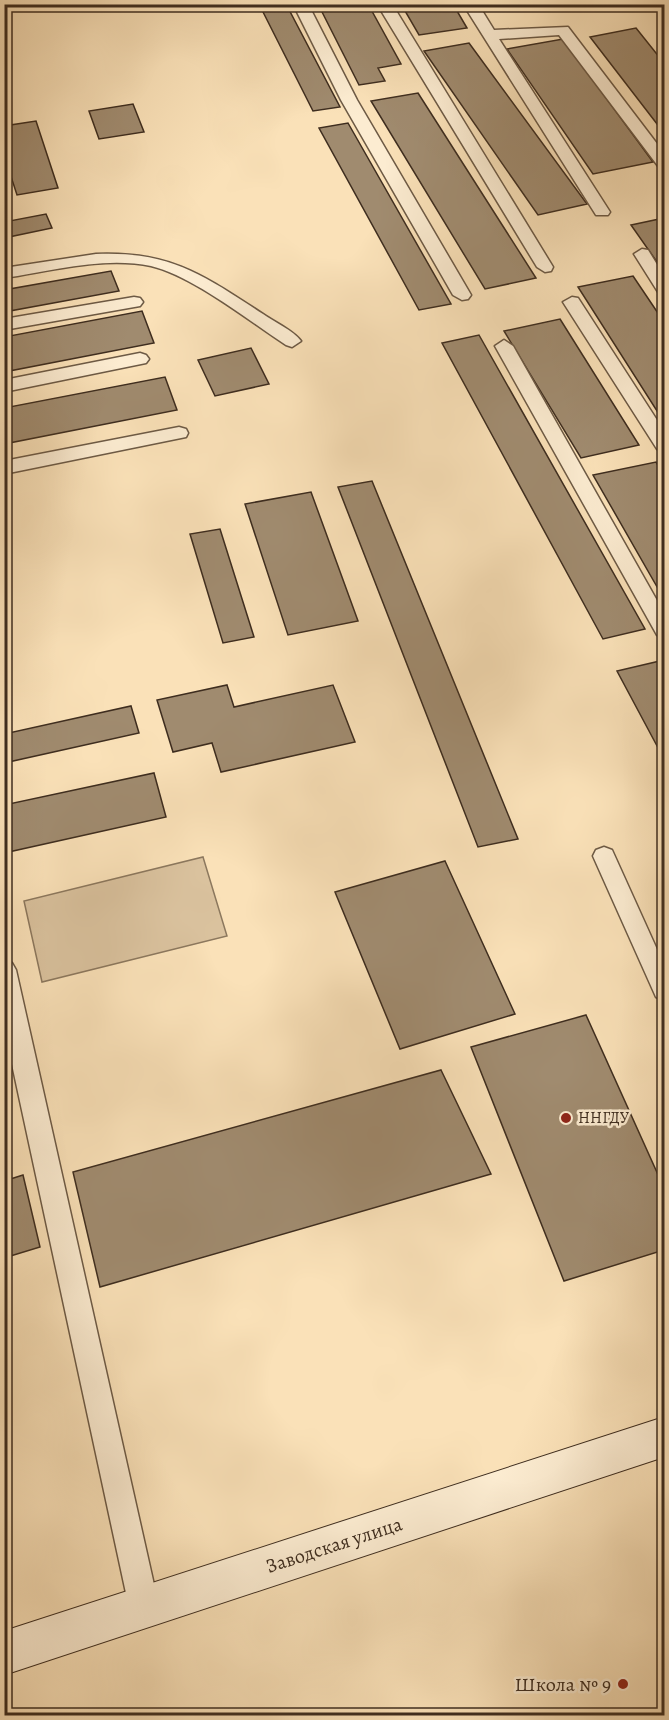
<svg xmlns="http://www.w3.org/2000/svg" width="669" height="1720" viewBox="0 0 669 1720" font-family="Alegreya,serif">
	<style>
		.green { fill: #dac29e; stroke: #8c785e; stroke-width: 1.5 }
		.building { fill: #a08b6f; stroke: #3e2d1f; stroke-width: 1.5 }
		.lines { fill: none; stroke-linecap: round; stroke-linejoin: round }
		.lane-casing { stroke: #6d5a45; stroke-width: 3 }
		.secondary-casing { stroke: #3e2d1f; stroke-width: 2 }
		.lane { fill: #fcecd1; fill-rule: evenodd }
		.secondary { fill: #fcecd1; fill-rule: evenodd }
		.poi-dot { fill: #8f2418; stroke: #fcecd1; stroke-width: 2 }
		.labels { text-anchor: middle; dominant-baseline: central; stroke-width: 5; stroke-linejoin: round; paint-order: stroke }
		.poi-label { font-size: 16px; fill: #3e2d1f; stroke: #fcecd1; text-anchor: start }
		.near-street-label { font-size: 20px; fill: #3e2d1f; stroke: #fcecd1 }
		.near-poi-label { font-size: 20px; fill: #3e2d1f; stroke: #fcecd1; text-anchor: end }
	</style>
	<rect width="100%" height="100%" fill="#fae1b8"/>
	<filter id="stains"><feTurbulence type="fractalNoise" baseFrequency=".00333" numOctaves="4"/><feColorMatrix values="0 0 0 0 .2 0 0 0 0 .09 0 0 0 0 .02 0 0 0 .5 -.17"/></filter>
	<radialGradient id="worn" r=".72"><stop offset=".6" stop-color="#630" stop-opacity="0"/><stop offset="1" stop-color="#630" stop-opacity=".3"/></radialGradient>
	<path class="green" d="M203 857 227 936 42 982 24 901Z"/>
	<path class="building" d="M259 4H286L340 107 313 111Z
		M318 4H368L401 64 378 68 385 81 359 85Z
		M401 4H453L467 28 419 35Z
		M636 28 664 63V133L590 37Z
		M563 39 653 162 593 174 507 49Z
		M469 43 587 204 538 215 424 51Z
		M418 93 536 278 485 289 371 101Z
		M133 104 144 132 99 139 89 111Z
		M36 121 58 188 17 195 4 155V126Z
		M348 123 451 304 419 310 319 128Z
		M46 214 52 228 4 238V222Z
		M664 218V272L631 225Z
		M111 271 119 291 4 312V290Z
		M633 276 664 322V422L578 287Z
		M142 311 154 343 4 372V337Z
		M560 319 639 445 581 458 504 331Z
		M479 335 645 629 603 639 442 343Z
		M251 348 269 384 215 396 198 360Z
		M165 377 177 410 4 444V408Z
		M656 462 664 475V599L593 475Z
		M372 481 518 839 478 847 338 487Z
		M311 492 358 621 288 635 245 504Z
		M220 529 254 637 223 643 190 534Z
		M664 660V759L617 671Z
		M227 685 234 707 333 685 355 742 221 772 212 743 173 752 157 700Z
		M131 706 139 733 4 763V734Z
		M154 773 166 817 4 853V805Z
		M445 861 515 1014 400 1049 335 892Z
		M586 1015 664 1188V1250L564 1281 471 1047Z
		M441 1070 491 1174 100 1287 73 1172Z
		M23 1175 40 1247 4 1258V1181Z"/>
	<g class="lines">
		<defs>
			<path id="lane" d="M293 4H308L357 100 471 295 468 299 462 300 453 295 341 100Z
				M377 4H392L553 267 551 271 545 272 537 267Z
				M463 4H478L494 30 568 27 664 153V168L658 166 559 35 499 39 610 212 608 215H596Z
				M642 249 648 250 664 276V293L658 292 634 254Z
				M96 254C171 251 203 275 263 314 274 322 293 330 301 341L292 347 286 345C249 321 193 276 151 266 104 256 51 271 4 278V268Z
				M134 297 140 298 143 302 140 306 4 330V319Z
				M572 297 578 298 664 431V451L657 449 563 302Z
				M504 340 513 346 664 613V637L657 635 495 346Z
				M140 353 146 355 149 359 146 363 4 392V380Z
				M179 427 186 429 188 433 186 437 4 474V461Z
				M604 847 612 850 664 965V1000L656 997 593 856 596 850Z
				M4 960 12 963 16 970 159 1607 154 1617 144 1622 134 1617 129 1607 4 1027Z"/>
			<path id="secondary" d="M664 1417V1457L4 1675V1631Z"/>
		</defs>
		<use href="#lane" class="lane-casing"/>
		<use href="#secondary" class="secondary-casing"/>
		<use href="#lane" class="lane"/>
		<use href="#secondary" class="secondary"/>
	</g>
	<g class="poi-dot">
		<circle cx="566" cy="1118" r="6"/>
		<circle cx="623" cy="1684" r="6"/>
	</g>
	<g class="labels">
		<g class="poi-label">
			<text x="578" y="1118">ННГДУ</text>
		</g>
		<g class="near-street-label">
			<text transform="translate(334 1545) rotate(-18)">Заводская улица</text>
		</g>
		<g class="near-poi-label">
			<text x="611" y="1684">Школа № 9</text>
		</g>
	</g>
	<rect width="669" height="1720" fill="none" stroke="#fae1b8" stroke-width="24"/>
	<rect x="6" y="6" width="657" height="1708" fill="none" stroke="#3e2d1f" stroke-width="3"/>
	<rect x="12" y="12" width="645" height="1696" fill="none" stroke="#3e2d1f" stroke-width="1.5"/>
	<rect width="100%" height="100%" filter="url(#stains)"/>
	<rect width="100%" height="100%" fill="url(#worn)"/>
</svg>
